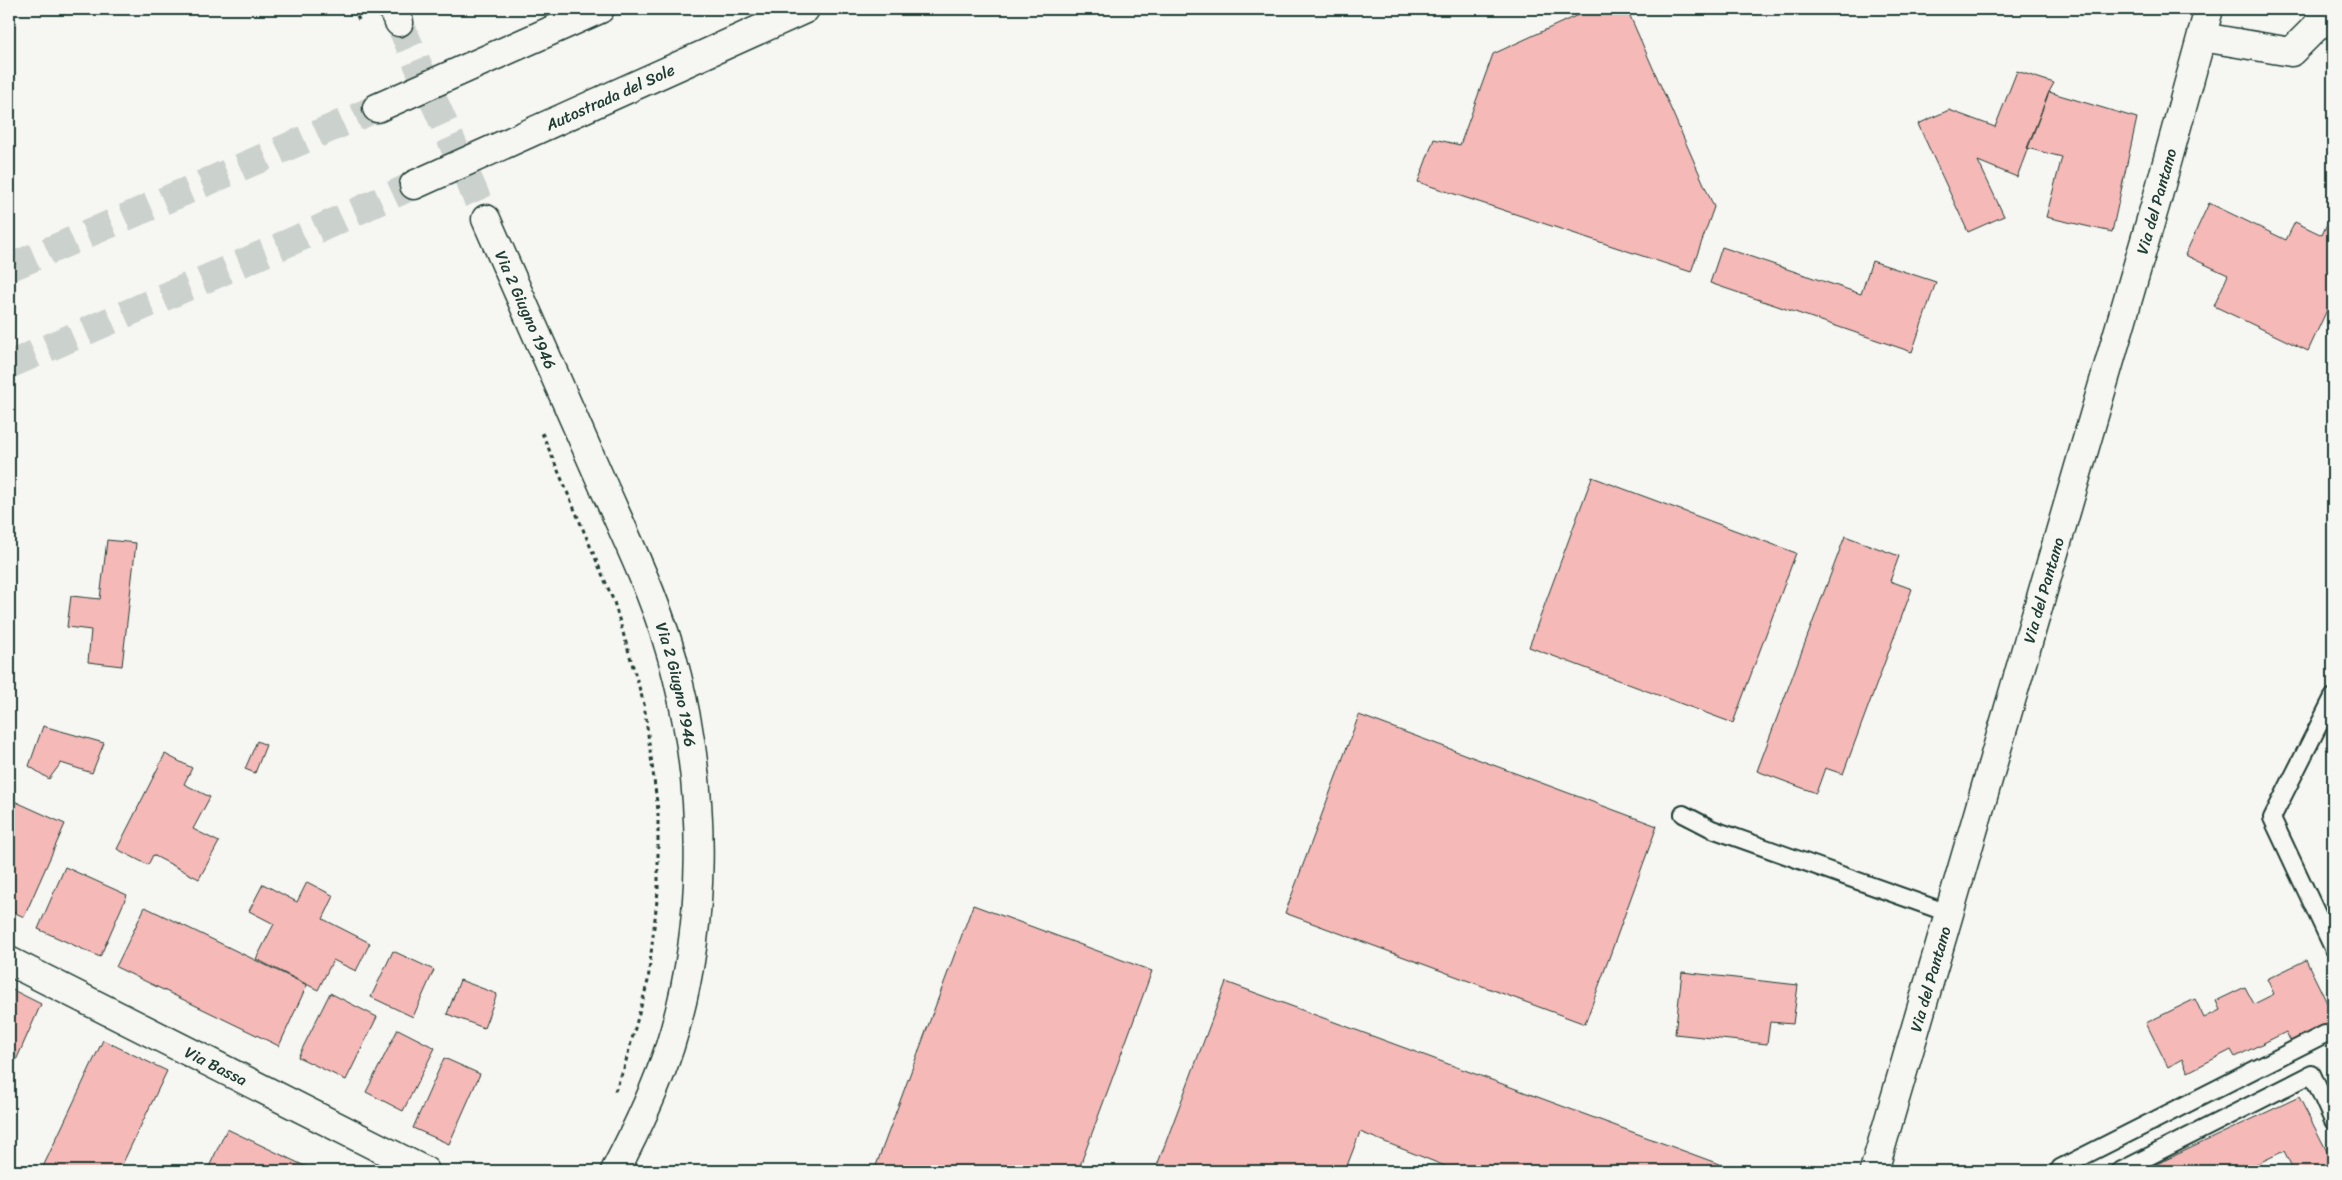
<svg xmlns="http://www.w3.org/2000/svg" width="2342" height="1180" viewBox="0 0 2342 1180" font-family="Sriracha,sans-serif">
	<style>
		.building { fill: #f5b9b7; stroke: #1f3d34 }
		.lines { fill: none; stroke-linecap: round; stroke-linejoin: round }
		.minor-tunnel { stroke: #cbd1cc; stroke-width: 28; stroke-dasharray: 28 14; stroke-linecap: butt }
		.motorway-tunnel { stroke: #cbd1cc; stroke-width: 28; stroke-dasharray: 28 14; stroke-linecap: butt }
		.service-casing { stroke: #1f3d34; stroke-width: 20 }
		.minor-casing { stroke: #1f3d34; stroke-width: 31 }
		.motorway-casing { stroke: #1f3d34; stroke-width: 31 }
		.path { stroke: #1f3d34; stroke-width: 3; stroke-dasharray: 4 4; stroke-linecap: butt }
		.service { stroke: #f6f6f2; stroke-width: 16 }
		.minor { stroke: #f6f6f2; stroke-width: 28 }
		.motorway { stroke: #f6f6f2; stroke-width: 28 }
		.labels { text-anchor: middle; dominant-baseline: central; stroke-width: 4.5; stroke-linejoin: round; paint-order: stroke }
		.street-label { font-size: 16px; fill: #1f3d34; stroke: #f6f6f2 }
	</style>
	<rect width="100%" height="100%" fill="#f6f6f2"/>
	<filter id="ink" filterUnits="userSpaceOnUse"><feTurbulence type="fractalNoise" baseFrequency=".02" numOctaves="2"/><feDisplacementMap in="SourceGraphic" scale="10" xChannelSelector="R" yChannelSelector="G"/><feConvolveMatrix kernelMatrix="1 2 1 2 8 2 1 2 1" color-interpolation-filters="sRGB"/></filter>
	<g filter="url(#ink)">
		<path class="building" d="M1591 9H1627L1714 207 1691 272 1418 182 1434 139 1460 145 1493 54Z
			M2017 71 2054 83 2049 92 2017 177 1978 161 2004 216 1968 232 1918 124 1949 110 1995 127Z
			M2049 92 2137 118 2112 232 2046 217 2062 157 2027 148Z
			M2209 203 2286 240 2295 222 2322 235 2327 224 2333 227V297L2308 351 2214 306 2228 275 2185 255Z
			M1722 247 1861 294 1872 261 1936 282 1912 352 1710 283Z
			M1592 477 1796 553 1733 723 1529 647Z
			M1845 536 1899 556 1890 581 1912 589 1843 774 1825 768 1816 793 1757 771Z
			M107 540 136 543 122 666 88 662 91 630 67 627 71 596 100 599Z
			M1359 715 1657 826 1585 1024 1285 913Z
			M43 726 104 743 92 773 61 763 49 779 29 766Z
			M257 741 266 745 255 773 245 769Z
			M165 754 192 768 184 784 210 797 193 829 219 842 199 879 153 855 148 865 117 849Z
			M14 801 65 824 24 917 9 910V813Z
			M65 867 127 895 100 957 38 929Z
			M307 882 334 896 323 919 370 943 356 971 333 960 318 990 256 959 274 924 249 911 263 884 297 902Z
			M973 905 1152 971 1078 1171H874Z
			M145 907 307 985 279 1046 116 967Z
			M393 951 434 970 413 1017 371 997Z
			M2306 960 2333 1015V1023L2292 1044 2286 1032 2235 1057 2231 1050 2188 1072 2182 1059 2168 1067 2146 1023 2195 999 2204 1018 2220 1010 2216 1001 2245 987 2254 1004 2274 994 2267 979Z
			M1682 972 1798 985 1793 1024 1770 1022 1767 1044 1675 1034Z
			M460 980 497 994 484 1028 447 1014Z
			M1226 982 1738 1171H1442L1445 1166 1360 1132 1345 1171H1155Z
			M9 988 41 1004 10 1074H9Z
			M330 993 377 1017 346 1080 298 1057Z
			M398 1029 435 1048 403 1111 366 1092Z
			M103 1040 167 1071 119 1171H41Z
			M444 1058 480 1074 449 1144 413 1128Z
			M2299 1097 2333 1163V1171H2294L2284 1151 2242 1171H2142Z
			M227 1129 311 1169 310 1171H207Z"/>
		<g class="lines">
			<path class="minor-tunnel" d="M399 22 486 219"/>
			<path class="motorway-tunnel" d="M9 268 377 108
				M9 365 297 239 414 185"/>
			<defs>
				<path id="service" d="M2333 697 2272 818 2333 948
					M1683 814 1712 829 1948 913
					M2059 1171 2060 1168 2325 1034
					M2120 1171 2312 1074 2333 1121"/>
				<g id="minor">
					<path d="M392 9 399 22"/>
					<path d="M2202 37 2291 52 2319 24 2324 9"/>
					<path id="s1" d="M486 219C525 307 564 395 602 483 630 546 661 609 677 676 707 796 707 928 670 1046 656 1089 636 1131 615 1171"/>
					<path id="s2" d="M9 961 425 1171"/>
					<path id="s3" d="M1874 1171 2157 199 2209 9"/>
				</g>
				<g id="motorway">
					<path d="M377 108 600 9"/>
					<path id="s4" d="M414 185 805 9"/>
				</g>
			</defs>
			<use href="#service" class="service-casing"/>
			<use href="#minor" class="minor-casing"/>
			<use href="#motorway" class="motorway-casing"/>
			<path class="path" d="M354 9 360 22
				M542 433 614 602 644 704 658 810V891L648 981 624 1068 615 1091"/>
			<use href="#service" class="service"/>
			<use href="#minor" class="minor"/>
			<use href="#motorway" class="motorway"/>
		</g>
	</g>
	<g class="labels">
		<g class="street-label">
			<text stroke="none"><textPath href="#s4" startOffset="215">Autostrada del Sole</textPath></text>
			<text stroke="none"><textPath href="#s3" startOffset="1010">Via del Pantano</textPath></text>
			<text stroke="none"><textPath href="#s1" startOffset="99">Via 2 Giugno 1946</textPath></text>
			<text stroke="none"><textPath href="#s3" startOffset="605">Via del Pantano</textPath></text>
			<text stroke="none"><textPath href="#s1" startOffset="504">Via 2 Giugno 1946</textPath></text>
			<text stroke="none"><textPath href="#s3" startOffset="200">Via del Pantano</textPath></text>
			<text stroke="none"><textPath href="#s2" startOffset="232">Via Bassa</textPath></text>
		</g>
	</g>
	<rect width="2342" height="1180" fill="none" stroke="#f6f6f2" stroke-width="30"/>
	<rect x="15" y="15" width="2312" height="1150" fill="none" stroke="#1f3d34" stroke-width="2" filter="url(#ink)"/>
</svg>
